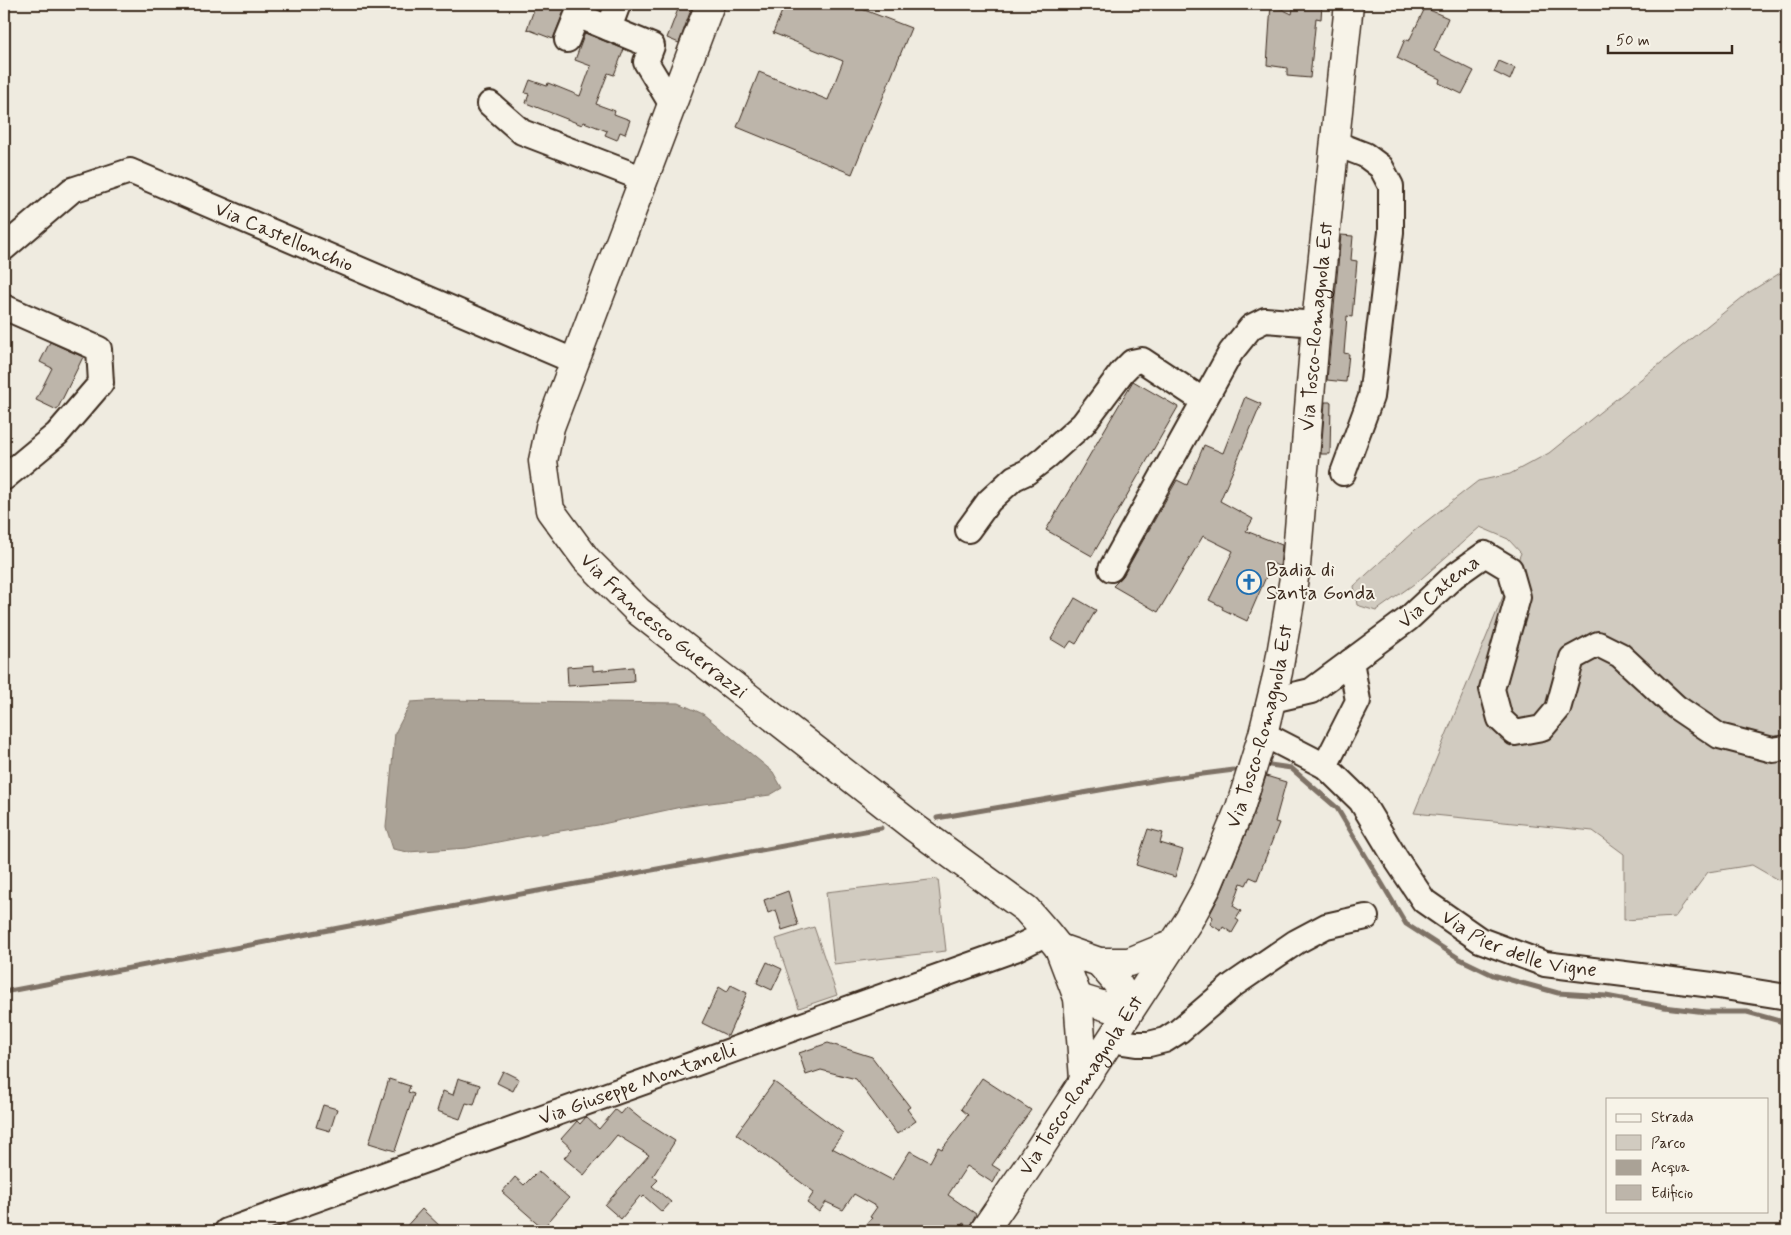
<svg xmlns="http://www.w3.org/2000/svg" width="1791" height="1235" viewBox="0 0 1791 1235" font-family="Mynerve,sans-serif">
	<style>
		.green { fill: #d1cbc0; stroke: #867a6f }
		.water { fill: #aaa296; stroke: #7e7266 }
		.lines { fill: none; stroke-linecap: round; stroke-linejoin: round }
		.stream { stroke: #7e7266; stroke-width: 5 }
		.building { fill: #bdb5aa; stroke: #3b2a1e }
		.minor-casing { stroke: #3b2a1e; stroke-width: 28 }
		.major-casing { stroke: #3b2a1e; stroke-width: 31 }
		.minor { stroke: #f7f3e8; stroke-width: 24 }
		.major { stroke: #f7f3e8; stroke-width: 28 }
		.labels { text-anchor: middle; dominant-baseline: central; stroke-width: 4; stroke-linejoin: round; paint-order: stroke }
		.street-label { font-size: 20px; fill: #3b2a1e; stroke: #f7f3e8 }
		.poi-label { font-size: 20px; fill: #3b2a1e; stroke: #f7f3e8; text-anchor: start }
	</style>
	<rect width="100%" height="100%" fill="#efebe0"/>
	<filter id="ink" filterUnits="userSpaceOnUse"><feTurbulence type="fractalNoise" baseFrequency=".02" numOctaves="2"/><feDisplacementMap in="SourceGraphic" scale="10" xChannelSelector="R" yChannelSelector="G"/><feConvolveMatrix kernelMatrix="1 2 1 2 8 2 1 2 1" color-interpolation-filters="sRGB"/></filter>
	<g filter="url(#ink)">
		<path class="green" d="M1780 273 1787 275V880H1778L1752 865 1708 872 1675 917 1624 920V854L1593 831 1414 813 1521 553 1508 539 1480 527 1421 579 1376 611 1357 605 1354 586 1414 531 1478 481 1510 474 1549 453 1748 293Z
			M938 879 946 951 834 964 826 892Z
			M814 927 837 995 799 1008 776 939Z"/>
		<path class="water" d="M440 700 679 703 703 714 773 772 782 788 770 795 681 807 598 825 529 836 467 848 408 852 393 849 386 827 395 733 411 702Z"/>
		<g class="lines">
			<path class="stream" d="M1270 765 1291 768 1337 808 1406 924 1460 959 1493 975 1558 993 1606 996 1664 1007 1706 1012H1747L1787 1023
				M937 818 1164 779 1234 770
				M4 992 412 914 881 828"/>
		</g>
		<path class="building" d="M536 4H567L553 39 527 29Z
			M680 4H693L679 43 667 38Z
			M785 4H849L911 28 852 174 737 127 759 72 828 100 843 61 773 33Z
			M1271 4 1292 14 1294 4H1322L1321 19 1316 18 1310 78 1287 76V68L1267 65Z
			M1425 8 1448 18 1434 51 1474 71 1462 94 1439 83 1440 79 1397 58 1405 39 1409 41Z
			M585 33 624 49 614 75 608 73 596 104 615 111 614 114 630 120 625 134 620 132 617 140 605 135 607 131 584 122 582 125 526 103 529 94 525 93 530 80 547 86 548 83 580 96 591 66 575 60Z
			M1499 61 1515 68 1510 80 1494 72Z
			M1341 235 1353 236 1351 260 1357 261 1352 317 1347 316 1344 353 1349 354 1346 382 1327 380Z
			M50 342 83 357 57 410 36 400 52 368 40 362Z
			M1133 381 1178 407 1092 556 1046 530Z
			M1245 397 1261 404 1220 501 1253 519 1246 531 1282 545 1280 567 1272 563 1247 621 1222 609 1223 607 1209 600 1233 551 1203 536 1158 612 1113 586 1123 576 1177 480 1187 485 1204 445 1223 453Z
			M1325 402H1331L1330 454H1321Z
			M1075 598 1096 610 1076 644 1071 641 1066 648 1051 639Z
			M593 665V671L633 667 634 682 568 686 567 667Z
			M1266 776 1286 782 1275 822 1279 823 1257 880 1250 877 1246 885 1241 883 1233 906 1241 911 1236 919 1239 921 1232 933 1223 927 1221 931 1210 924 1213 917 1210 914 1221 893 1254 814Z
			M1148 829 1163 833 1160 843 1183 850 1175 877 1136 865Z
			M788 891 798 925 782 930 776 910 768 913 764 900Z
			M767 962 782 969 772 990 757 983Z
			M731 985 747 993 728 1036 702 1023 719 987 727 992Z
			M828 1043 872 1057 910 1107 907 1109 916 1121 897 1134 856 1079 821 1070 806 1075 799 1053Z
			M503 1071 519 1079 513 1091 497 1083Z
			M458 1078 480 1085 474 1105 466 1103 460 1119 437 1111 443 1091 453 1095Z
			M982 1078 1031 1110 992 1165 1000 1170 993 1183 967 1166 948 1195 976 1214 969 1227 963 1223 958 1231H861L872 1218 870 1217 877 1207 854 1194 843 1210 826 1202 819 1212 807 1203 814 1192 736 1134 774 1082 843 1133 832 1148 892 1180 910 1151 930 1162 938 1147 942 1149 968 1115 961 1109Z
			M389 1079 410 1086 408 1092 414 1094 395 1151 369 1143Z
			M323 1105 337 1109 330 1131 316 1127Z
			M626 1107 642 1120 675 1141 653 1176 658 1180 652 1186 671 1202 662 1212 644 1196 642 1198 640 1196 621 1219 605 1205 649 1155 617 1135 584 1175 564 1158 572 1149 561 1139 577 1121 580 1124 586 1117 599 1129 615 1110 620 1114Z
			M538 1171 569 1198 543 1228 502 1192 515 1177 524 1185Z
			M422 1209 445 1231H402Z"/>
		<g class="lines">
			<defs>
				<g id="minor">
					<path d="M609 28 618 4"/>
					<path d="M567 40 577 15 652 46 646 62 672 105"/>
					<path d="M490 104 522 132 644 179"/>
					<path d="M1334 143 1365 155 1381 167 1391 186V232L1371 397 1343 473"/>
					<path id="s1" d="M4 248 72 190 130 171 576 362"/>
					<path d="M4 307 99 349 101 383 57 434 4 478"/>
					<path d="M968 530 989 501 1014 478 1027 472 1045 458 1083 424 1122 372 1132 362 1142 360 1204 401"/>
					<path d="M1111 569 1231 352 1251 327 1265 320 1316 324"/>
					<path id="s2" d="M1272 700 1311 691 1408 619 1454 576 1485 554 1510 569 1518 597 1492 689 1500 719 1515 733 1542 728 1558 709 1572 658 1598 644 1620 655 1676 707 1719 736 1773 750 1787 748"/>
					<path id="s3" d="M1263 734 1325 766 1361 801 1396 859 1424 901 1480 940 1545 964 1712 985 1787 997"/>
					<path d="M1325 766 1358 701 1351 661"/>
					<path d="M1110 1040 1136 1044H1149L1165 1040 1179 1031 1233 985 1296 942 1326 926 1366 917"/>
					<path id="s4" d="M227 1231 1015 949 1047 933"/>
				</g>
				<g id="major">
					<path id="s5" d="M710 4 550 427 543 461 550 510 586 559 638 611 915 828 1026 909 1047 933 1059 948 1078 998 1084 1079"/>
					<path d="M1059 948 1099 962H1129L1171 945"/>
					<path d="M1099 962 1117 983 1131 1007"/>
					<path d="M1078 998 1111 1008 1129 1010"/>
					<path id="s6" d="M984 1231 1027 1168 1189 920 1207 887 1240 808 1263 734 1278 672 1296 566 1316 324 1349 4"/>
				</g>
			</defs>
			<use href="#minor" class="minor-casing"/>
			<use href="#major" class="major-casing"/>
			<use href="#minor" class="minor"/>
			<use href="#major" class="major"/>
		</g>
	</g>
	<defs>
		<symbol id="church-ring" viewBox="-11 -11 22 22"><circle r="9.5" fill="#f7f3e8" stroke="#1f6fb2" stroke-width="1.5"/><path d="M-1.2-6h2.4v3.5h3.3v2.4h-3.3V6h-2.4V-.1h-3.3v-2.4h3.3Z" fill="#1f6fb2"/></symbol>
	</defs>
	<g fill-rule="evenodd">
		<use href="#church-ring" x="1235" y="568" width="28" height="28"/>
	</g>
	<g class="labels">
		<g class="street-label">
			<text stroke="none"><textPath href="#s1" startOffset="318">Via Castellonchio</textPath></text>
			<text stroke="none"><textPath href="#s6" startOffset="985">Via Tosco-Romagnola Est</textPath></text>
			<text stroke="none"><textPath href="#s2" startOffset="202">Via Catena</textPath></text>
			<text stroke="none"><textPath href="#s5" startOffset="700">Via Francesco Guerrazzi</textPath></text>
			<text stroke="none"><textPath href="#s6" startOffset="580">Via Tosco-Romagnola Est</textPath></text>
			<text stroke="none"><textPath href="#s3" startOffset="345">Via Pier delle Vigne</textPath></text>
			<text stroke="none"><textPath href="#s4" startOffset="436">Via Giuseppe Montanelli</textPath></text>
			<text stroke="none"><textPath href="#s6" startOffset="175">Via Tosco-Romagnola Est</textPath></text>
		</g>
		<g class="poi-label">
			<text x="1266" y="570">Badia di<tspan x="1266" dy="23">Santa Gonda</tspan></text>
		</g>
	</g>
	<rect width="1791" height="1235" fill="none" stroke="#f7f3e8" stroke-width="20"/>
	<rect x="10" y="10" width="1771" height="1215" fill="none" stroke="#3b2a1e" stroke-width="2" filter="url(#ink)"/>
	<rect x="1606" y="1098" width="162" height="115" fill="#f7f3e8" stroke="#aca397"/>
	<rect x="1616" y="1114" width="25" height="8" fill="#f7f3e8" stroke="#aca397"/>
	<text x="1651" y="1122" font-size="15" fill="#3b2a1e">Strada</text>
	<rect x="1616" y="1135" width="25" height="15" fill="#d1cbc0" stroke="#aca397"/>
	<text x="1651" y="1148" font-size="15" fill="#3b2a1e">Parco</text>
	<rect x="1616" y="1160" width="25" height="15" fill="#aaa296" stroke="#aca397"/>
	<text x="1651" y="1172" font-size="15" fill="#3b2a1e">Acqua</text>
	<rect x="1616" y="1185" width="25" height="15" fill="#bdb5aa" stroke="#aca397"/>
	<text x="1651" y="1198" font-size="15" fill="#3b2a1e">Edificio</text>
	<path d="M1608 45v8h124v-8" fill="none" stroke="#3b2a1e" stroke-width="2.5"/>
	<text x="1616" y="45" font-size="15" fill="#3b2a1e" stroke="#f7f3e8" stroke-width="4" paint-order="stroke">50 m</text>
</svg>
